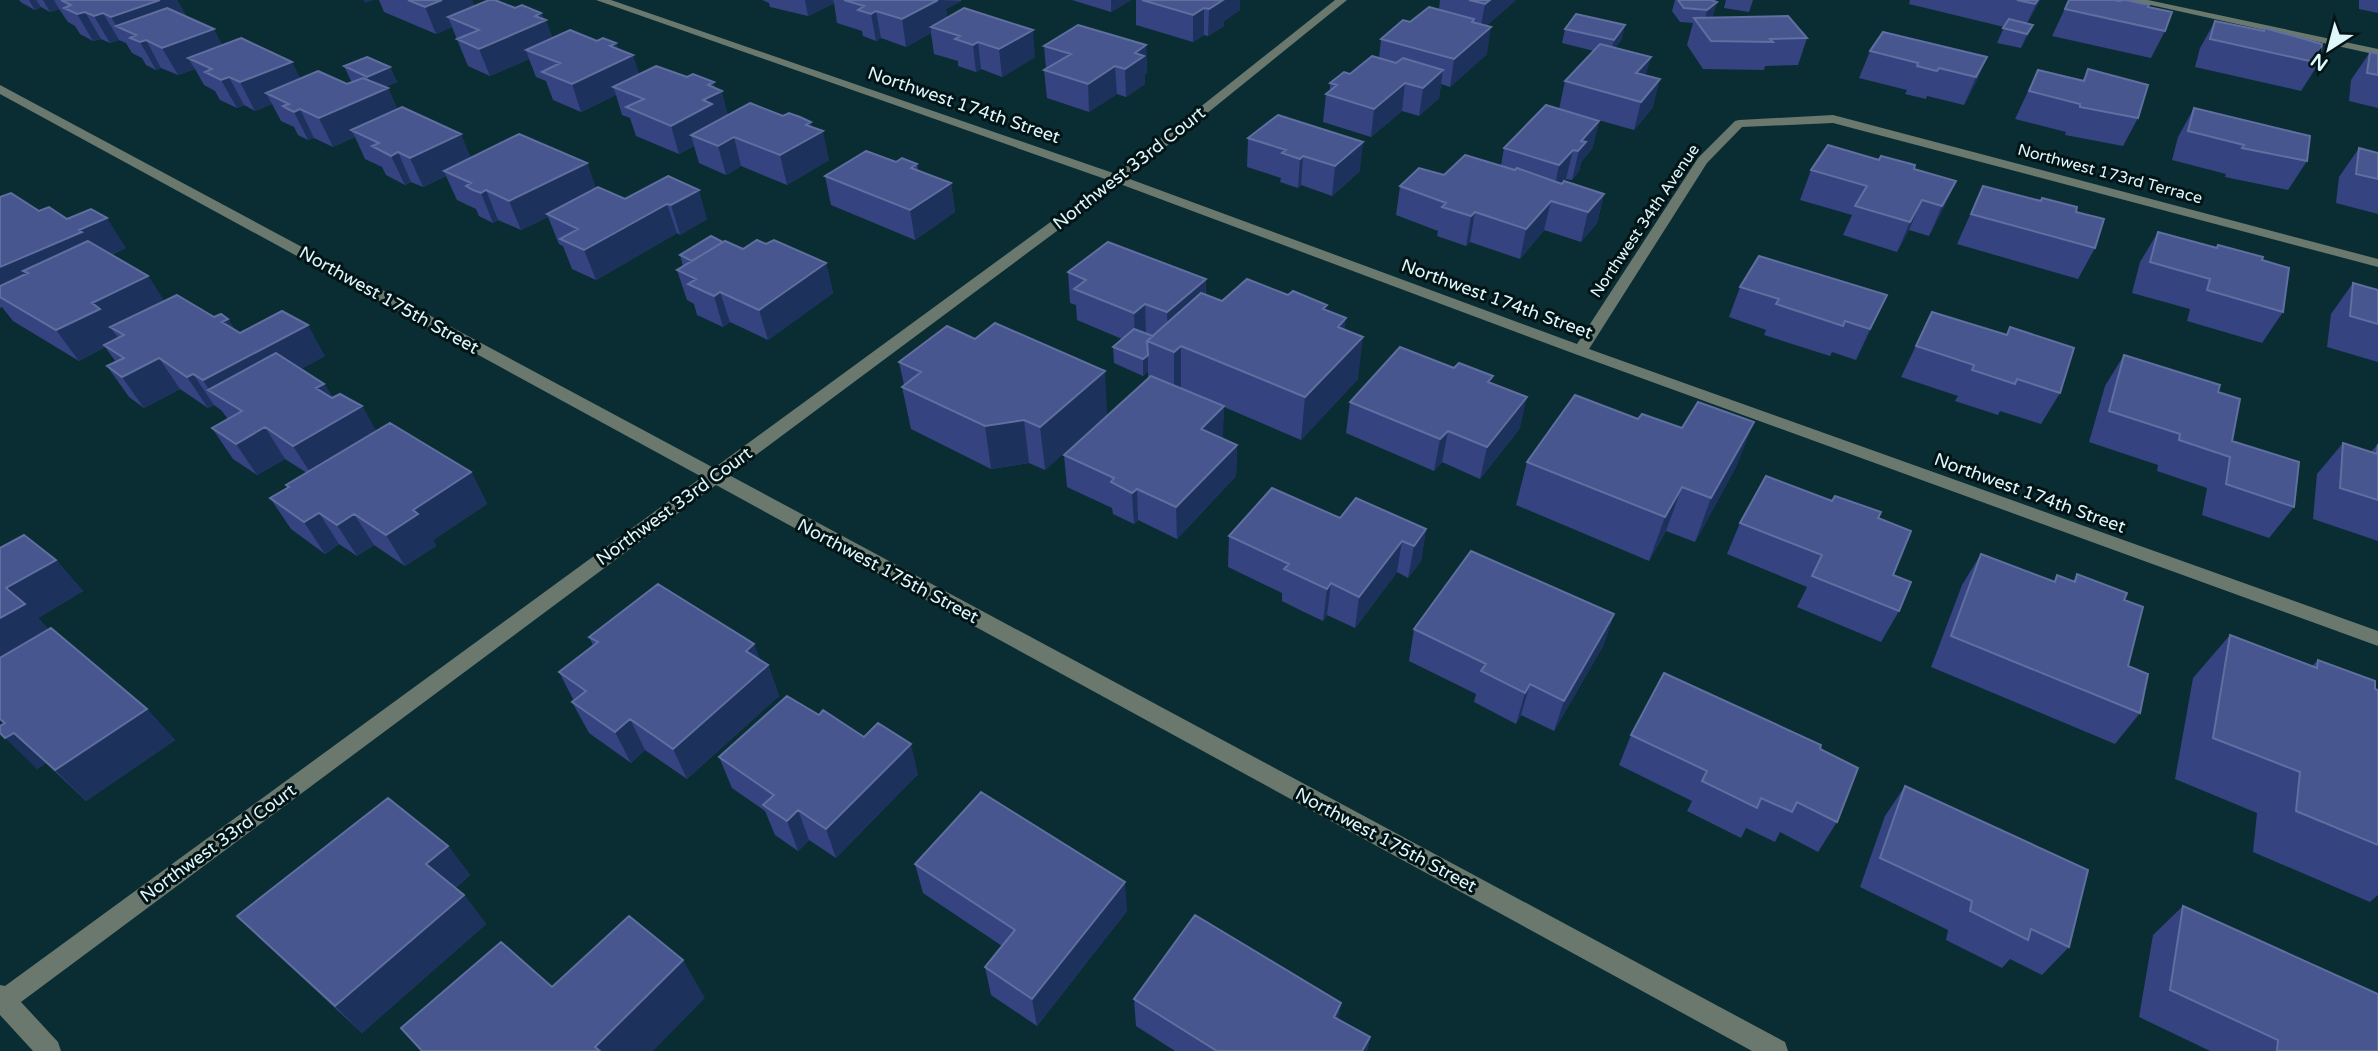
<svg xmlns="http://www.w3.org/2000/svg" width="2378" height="1051" viewBox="0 0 2378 1051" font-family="'Varela Round',sans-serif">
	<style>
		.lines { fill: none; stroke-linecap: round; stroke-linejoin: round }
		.minor { fill: #6a786d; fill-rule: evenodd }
		.wall { fill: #354381 }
		.shaded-wall { fill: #1c325c }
		.building { fill: #47568e; stroke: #5f6f9f; stroke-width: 2 }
		.labels { text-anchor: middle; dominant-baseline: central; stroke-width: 6; stroke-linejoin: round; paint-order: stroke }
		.far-street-label { font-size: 16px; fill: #dff7fb; stroke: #031417 }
		.street-label { font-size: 18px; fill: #dff7fb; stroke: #031417 }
	</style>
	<rect width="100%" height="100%" fill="#092d33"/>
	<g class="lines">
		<path class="minor" d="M596 0H611L1116 174 1335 0H1347L1127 178 1577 344 1698 158 1735 121 1739 120 1833 115 2378 259V267L1833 123 1742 127 1707 163 1589 349 2378 631V646L1575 354 1120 184 729 475 1785 1042 1788 1051H1752L716 485 21 1002 58 1042 61 1051H33L0 1015V985L5 986 702 477 0 94V85L714 468 1108 180Z
			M2128 0H2148L2378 49V55Z"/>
	</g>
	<path class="wall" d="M19 0H177L186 16 222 45 301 78 347 84 353 82 351 81 344 66 390 67 397 82 385 87 388 88 397 110 471 158 587 163 596 189 625 199 668 176 707 219 680 235 677 233 596 280 572 269 563 246 559 244 548 217 521 230 498 220 493 223 479 216 476 209 457 200 446 176 423 187 411 182 405 185 386 175 382 167 365 159 355 137 333 147 314 138 308 140 298 135 294 127 281 121 272 104 255 111 244 105 237 108 220 100 215 91 204 85 195 69 178 75 161 68 156 70 146 65 142 58 132 53 126 43 119 40 110 43 101 39 93 41 80 34 75 26 68 22 59 9 50 12 41 7 35 10 22 3Z
		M379 0H472L474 6 515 8 541 13 553 38 616 43 618 49 639 74 715 88 728 115 812 127 829 160 787 185 741 166 726 175 699 163 694 146 679 154 636 136 630 118 622 115 616 95 581 112 553 100 546 81 536 77 529 59 490 76 468 66 452 27 436 34 384 12Z
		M762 0H962L946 9 947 18 1035 57 1002 77 981 69 976 72 958 66V61L934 54 931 33 906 47 881 38 876 41 863 36 862 31 837 23 834 3 808 16 770 7 769 3Z
		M1072 0H1131L1111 12Z
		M1136 0H1240V10L1224 21V26L1208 36 1204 35 1193 42 1136 25Z
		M1440 0H1516L1487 25V54L1450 87 1441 84 1439 98 1419 116 1402 111 1371 137 1323 122 1326 94 1330 91V83L1350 74 1379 58 1381 39 1410 22 1439 9Z
		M1675 0H1711L1713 16 1711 18 1807 38 1798 65 1765 66 1764 70 1703 69 1687 45 1693 23 1680 22 1672 11Z
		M1726 0H1753L1749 12 1724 8Z
		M1910 0H2040L2027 24 2033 25 2021 48 1997 43 2004 27 1909 4Z
		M2069 0 2120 1 2148 7 2165 31 2151 58 2052 36Z
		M2359 0H2378V13L2359 9Z
		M2215 21 2262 31 2264 28 2319 63 2301 91 2195 67 2200 48Z
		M1565 29 1622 39 1615 48 1646 75 1653 107 1634 130 1559 109 1565 81 1594 51 1562 43Z
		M1146 45 1147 73 1145 74V84L1126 97 1117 94 1089 112 1047 98 1044 70 1046 69 1044 46Z
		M1870 51 1987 57 1975 84 1964 105 1927 96 1926 99 1905 94 1907 90 1859 78Z
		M2370 52 2378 54V108L2349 101 2351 80Z
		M2088 69 2138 118 2123 146 2065 135 2066 132 2015 119 2038 70 2083 80Z
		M2194 108 2307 161 2288 190 2225 177 2226 174 2172 160 2178 137Z
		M1599 121 1592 149 1581 162 1579 171 1572 180 1566 179 1562 184 1604 194 1597 223 1581 242 1544 230 1520 259 1470 242 1466 246 1437 236 1438 231 1396 215 1400 186 1444 175 1501 165 1504 148Z
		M1248 138 1360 171 1332 196 1301 185 1298 188 1280 182 1281 178 1247 167Z
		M2359 148 2378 153V214L2336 203 2339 177Z
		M896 162 917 164 918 170 951 183 955 212 915 240 831 205 825 176Z
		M1914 169 1956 181 1942 211 1929 236 1909 230 1897 252 1843 235 1852 215 1800 200 1811 170Z
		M1983 186 2076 212 2095 248 2078 279 1957 244Z
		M0 197 39 211 67 219 126 248 111 255 148 276 164 301 214 317 228 319 235 330 240 333 325 356 301 369 324 384 333 398 362 406 376 431 471 472 487 504 433 540 436 546 405 566 374 545 357 556 339 544 325 554 291 529 270 498 288 487 286 485 307 473 285 459 257 475 233 459 212 428 228 419 221 410 214 405 208 408 180 389 144 408 129 397 107 366 116 362 105 347 79 361 13 321 2 307 0 308Z
		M2158 232 2216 248 2218 245 2262 260 2283 312 2262 343 2187 321 2190 309 2132 293 2140 262Z
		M723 242 743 249 766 244 826 263 833 293 768 340 730 322 723 327 697 315 694 304 687 300 677 270 683 266 680 255Z
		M1068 272 1206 279V295L1222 301 1327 310 1345 330 1358 379 1301 440 1224 407 1222 438 1237 445 1236 476 1177 539 1138 520 1134 524 1113 514 1112 508 1067 487 1064 455 1148 379V371L1143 376 1114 363 1113 347 1122 339 1077 320 1076 305 1070 303Z
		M2353 283 2378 324V362L2327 347 2331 314Z
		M1740 287 1887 295 1856 360 1832 352 1830 356 1764 335 1766 330 1729 317Z
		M1932 312 2006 335 2010 327 2060 393 2041 424 2000 411 1998 415 1955 401 1958 396 1901 377Z
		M2124 355 2232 441 2294 507 2269 538 2202 515 2207 488 2157 471 2158 465 2089 442 2105 386Z
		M899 362 1107 414 1045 470 1029 463 991 469 911 429 902 387 904 385Z
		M1491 383 1520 428 1480 479 1442 462 1434 471 1346 433 1350 402Z
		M2343 443 2371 452 2378 444V541L2313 519 2317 474Z
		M1527 462 1737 465 1695 542 1666 531 1649 561 1516 505Z
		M1340 518 1426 529 1421 561 1408 578 1397 572 1355 628 1327 615 1323 621 1302 611 1282 601V593L1228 567 1229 536Z
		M1878 518 1899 611 1881 642 1797 607 1807 587 1727 554 1740 523Z
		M0 548 56 560 83 591 38 618 48 629 147 709 175 740 86 801 46 763 37 769 4 724 0 720Z
		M1981 554 2053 582 2057 575 2073 581 2077 574 2124 600 2128 666 2140 713 2115 744 1931 667 1962 585Z
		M1614 614 1603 646 1554 731 1521 715 1516 724 1474 702 1476 694 1409 661 1414 629Z
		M2230 635 2312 666 2318 660 2378 690V895L2370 902 2253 852 2257 813 2175 779 2193 678Z
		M589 637 760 660 768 665 779 696 687 779 645 750 631 763 589 733 572 702 574 701 559 672 593 645Z
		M1631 735 1820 749 1837 822 1818 852 1780 832 1775 842 1746 828 1741 838 1687 811 1692 801 1619 765Z
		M719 757 918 774 836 858 809 840 798 851 775 835 765 811 732 788Z
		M1905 786 2069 947 2042 975 2010 959 2002 968 1946 940 1948 930 1860 887 1885 816Z
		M448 846 470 875 455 888 464 895 486 924 362 1033 266 944 237 916Z
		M915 864 1127 911 1037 1026 991 995 985 967 1002 946 923 893Z
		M2183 906 2378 1051H2210L2139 1017 2153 935Z
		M1134 999 1341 1003 1338 1019 1370 1037 1367 1051H1175L1136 1026Z"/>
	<path class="shaded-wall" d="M29 0H36L41 7 35 10Z
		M43 0H54L59 9 50 12Z
		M156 0H177L189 22 136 35 117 27 111 17Z
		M363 0H374L365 3Z
		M442 0H472L478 16 448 17 452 27 436 34 425 7Z
		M805 0H833L834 3 808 16Z
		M938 0 962 1 946 9 948 23 931 27V33L906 47 902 19Z
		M1111 0H1131L1111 12Z
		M1218 0H1240V10L1224 21V26L1208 36 1209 9Z
		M1490 0H1516L1480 31 1485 4Z
		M2038 0H2040L2033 13 2023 31Z
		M1717 2 1713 16 1704 24 1707 10Z
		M1204 8V35L1193 42V15Z
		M876 11 881 38 876 41 871 14Z
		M85 12 101 39 93 41 77 14Z
		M103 13 119 40 110 43 94 16Z
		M541 13 544 21 546 20 556 47 526 50 529 59 490 76 479 49 535 16Z
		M1474 19 1471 44 1491 27 1487 54 1450 87 1454 59 1472 22Z
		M1625 25 1622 39 1610 55 1614 40Z
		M2033 25 2026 39 2021 48 2027 34Z
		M214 29 228 56 188 58 195 69 178 75 162 48Z
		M1033 30 1035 57 1002 77 999 49Z
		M146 40 161 68 156 70 140 42Z
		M978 42 981 69 976 72 973 45Z
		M616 43 622 60 633 55 642 82 613 87 616 95 581 112 572 84 610 46Z
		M1146 45 1147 73 1145 74V84L1126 97 1125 69 1135 53Z
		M1651 57 1643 85 1636 73Z
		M1987 57 1975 84 1964 105 1976 77Z
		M292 62 306 89 266 93 272 104 255 111 240 82Z
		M1115 66 1117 94 1089 112 1088 84Z
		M390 67 397 82 374 91 367 77Z
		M1443 70 1439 98 1419 116 1423 88Z
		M229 77 244 105 237 108 221 80Z
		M1660 79 1653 107 1634 130 1641 102Z
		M714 82 717 93 722 91 729 119 691 135 694 146 679 154 671 126 703 100 708 85Z
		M1405 83 1402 111 1371 137 1374 109Z
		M388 88 401 116 351 130 355 137 333 147 319 118Z
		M300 109 314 138 308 140 294 112Z
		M1599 121 1592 149 1581 162 1579 171 1572 180 1581 141Z
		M811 122 814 136 823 131 829 160 787 185 780 155 806 125Z
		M461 134 473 163 444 171 446 176 423 187 410 158Z
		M734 137 741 166 726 175 718 146Z
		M1363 142 1360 171 1332 196 1335 166Z
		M1573 150 1566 179 1553 195 1559 165Z
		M398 152 411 182 405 185 391 156Z
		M1303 156 1301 185 1298 188 1300 159Z
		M587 163 597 192 547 214 548 217 521 230 509 201Z
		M1956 181 1942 211 1929 236 1942 206Z
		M951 183 955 212 915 240 910 210Z
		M486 190 498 220 493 223 481 193Z
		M699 190 707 219 680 235 671 205Z
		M1604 194 1597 223 1581 242 1588 212Z
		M1922 200 1909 230 1897 252 1910 222Z
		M1551 201 1544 230 1520 259 1526 229Z
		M667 204 677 233 596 280 584 250Z
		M1475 212 1470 242 1466 246 1471 216Z
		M107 218 126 248 100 259 28 273 23 271 38 291 0 297V267Z
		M826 263 833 293 768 340 759 310Z
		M148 276 168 307 110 327 120 340 104 345 105 347 79 361 56 330 92 303Z
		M1206 279 1205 310 1168 343 1167 312Z
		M720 292 730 322 723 327 714 296Z
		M1887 295 1873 325 1856 360 1870 329Z
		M1145 304 1146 334 1135 344 1134 313Z
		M1346 318 1342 358 1363 337 1358 379 1301 440 1305 397 1338 327Z
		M228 319 248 349 222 322Z
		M308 325 325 356 233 406 210 391 203 380Z
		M1181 346V389L1174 394V352Z
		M1148 355V371L1143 376V359Z
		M159 358 180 389 144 408 122 377Z
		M1105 371 1107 414 1045 470 1040 427Z
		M193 374 214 405 208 408 187 377Z
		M324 384 343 415 316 388Z
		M1527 397 1520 428 1480 479 1487 447Z
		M362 406 380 438 313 477 293 446Z
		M1224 406 1223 438 1201 460V429Z
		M1024 420 1029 463 991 469 985 426Z
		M1754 422 1737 465 1695 542 1711 498Z
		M265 427 285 459 257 475 236 444Z
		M1448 431 1442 462 1434 471 1440 439Z
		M1237 445 1236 476 1177 539 1176 507Z
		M471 472 487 504 433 540 436 546 405 566 386 535 413 510Z
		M1682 487 1666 531 1649 561 1665 517Z
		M1137 489 1138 520 1134 524 1132 493Z
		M319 513 339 544 325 554 304 522Z
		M354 514 374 545 357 556 337 525Z
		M1426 529 1421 561 1408 578 1414 546Z
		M1402 541 1397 572 1355 628 1359 597Z
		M56 560 83 591 38 618 54 635 0 667V618L6 588Z
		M1331 583 1327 615 1323 621 1327 589Z
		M1614 614 1603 646 1554 731 1564 701Z
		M754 644 764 669 768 665 779 696 687 779 673 749 746 651Z
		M1530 684 1521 715 1516 724 1525 693Z
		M147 709 175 740 86 801 55 770Z
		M630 719 645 750 631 763 615 732Z
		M14 733 46 763 37 769 5 738Z
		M911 744 918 774 836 858 826 829Z
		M798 810 809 840 798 851 787 821Z
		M448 846 470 875 448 893 426 864Z
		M1125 882 1127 911 1037 1026 1032 999Z
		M464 895 486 924 362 1033 335 1006Z
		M683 960 705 998 653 1051H598L595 1047Z
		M1341 1003 1337 1030 1334 1017Z
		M1370 1037 1367 1051H1362Z"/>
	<path class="building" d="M61 0H160L111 17 103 13 94 16 85 12 77 14 64 8 71 5Z
		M408 0H442L425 7Z
		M489 0H495L515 8 522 5 541 13 535 16 546 20 479 49 457 39 479 30 448 17Z
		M844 0H938L902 19 876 11 871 14 858 10 864 6Z
		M1142 0H1223L1209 9 1204 8 1193 15Z
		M1469 0H1490L1485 4Z
		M1678 0H1711L1717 2 1707 10 1684 8Z
		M2017 0H2038L2035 4Z
		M2069 0H2113L2120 1V0H2126L2149 5 2148 7 2172 12 2165 31 2065 9Z
		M1429 7 1474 19 1472 22 1491 27 1454 59 1381 39 1403 20 1410 22Z
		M167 8 214 29 162 48 146 40 140 42 130 38 136 35 116 26Z
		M964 8 1033 30 999 49 978 42 973 45 955 39 960 36 931 27Z
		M1576 14 1625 25 1614 40 1565 29Z
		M1788 16 1807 38 1770 39 1773 42 1711 41 1694 18Z
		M2009 19 2033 25 2027 34 2003 28Z
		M2215 21 2264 31V28L2322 44 2319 63 2210 39Z
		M1078 25 1146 45 1135 53 1144 56 1125 69 1115 66 1088 84 1044 70 1071 54 1044 46Z
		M570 30 597 41 603 38 616 43 610 46 633 55 572 84 542 72 560 63 526 50Z
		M1883 32 1987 57 1976 77 1939 68 1937 71 1917 66 1918 63 1870 51Z
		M241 38 292 62 240 82 229 77 221 80 205 72 212 69 188 58Z
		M1600 44 1651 57 1636 73 1660 79 1641 102 1565 81Z
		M2370 52 2378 54V75L2367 73Z
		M1372 56 1396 63 1403 58 1443 70 1423 88 1405 83 1374 109 1326 94 1337 85 1330 83 1344 72 1350 74Z
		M367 57 390 67 367 77 344 66Z
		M656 66 687 77 693 74 714 82 708 85 722 91 703 100 712 104 671 126 626 107 644 99 613 87Z
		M2088 69 2148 85 2138 118 2080 107V104L2029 91 2038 70 2084 81Z
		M318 71 347 84 363 78 388 88 319 118 300 109 294 112 288 109 283 106 289 104 266 93Z
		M750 103 783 116 789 113 800 117 811 122 806 125 823 131 780 155 734 137 718 146 691 135Z
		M1546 105 1599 121 1581 141 1586 142 1578 151 1573 150 1559 165 1504 148Z
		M402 107 461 134 410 158 398 152 391 156 372 146 379 143 351 130Z
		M2194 108 2310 136 2307 161 2242 148 2244 145 2188 131Z
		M1278 115 1363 142 1335 166 1303 156 1300 159 1282 153 1286 150 1248 138Z
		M519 134 587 163 509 201 486 190 481 193 473 190 466 186 471 183 444 171Z
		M1828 145 1879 160 1881 156 1915 165 1914 169 1956 181 1942 206 1922 200 1910 222 1855 206 1867 186 1811 170Z
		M2359 148 2378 153V179L2356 174Z
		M866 151 896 162 902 158 917 164 911 168 951 183 910 210 825 176Z
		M1465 155 1515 170 1517 168 1562 184 1564 181 1604 194 1588 212 1551 201 1526 229 1475 212 1471 216 1442 207 1446 203 1400 186 1419 168 1444 175Z
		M668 176 699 190 671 205 667 204 584 250 560 239 578 229 547 214 598 187 625 199Z
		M1983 186 2041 201 2042 198 2077 207 2076 212 2104 219 2095 248 1971 214Z
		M11 193 39 211 49 207 67 219 91 209 107 218 79 230 82 232 0 267V197Z
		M2158 232 2217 248 2218 245 2263 257 2262 260 2289 268 2283 312 2207 290 2210 279 2150 262Z
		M711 236 723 242 692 261 680 255Z
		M757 240 766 244 774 240 826 263 759 310 720 292 714 296 688 284 696 279 677 270 725 241 743 249Z
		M88 241 148 276 92 303 100 309 56 330 0 297V286L28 273 23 271Z
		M1108 242 1206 279 1167 312 1145 304 1134 313 1074 289 1086 280 1068 272Z
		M1759 256 1887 295 1870 329 1845 321 1843 326 1776 304 1779 299 1740 287Z
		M1247 279 1288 295 1293 291 1327 305 1323 309 1346 318 1338 327 1363 337 1305 397 1181 346 1174 352 1147 341 1201 293 1222 301Z
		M2353 283 2378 290V324L2350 316Z
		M177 295 214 317 221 314 228 319 222 322 240 333 282 311 308 325 203 380 193 374 187 377 159 358 122 377 107 366 124 358 104 345 124 335 110 327Z
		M1932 312 2007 335 2010 327 2074 348 2060 393 2017 379 2015 384 1972 370 1974 365 1916 346Z
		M995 323 1105 371 1040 427 1024 420 985 426 902 387 921 372 899 362 947 326 975 339Z
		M1134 329 1153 336 1147 341 1148 355 1143 359 1113 347Z
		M1400 347 1454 368 1459 363 1493 376 1488 382 1527 397 1487 447 1448 431 1440 439 1350 402Z
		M276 353 324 384 316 388 332 398 340 394 362 406 293 446 265 427 236 444 212 428 242 411 208 390Z
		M2124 355 2220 385 2218 392 2240 399 2232 441 2299 462 2294 507 2226 484 2230 457 2179 440 2180 434 2109 411Z
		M1151 376 1224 406 1201 429 1237 445 1176 507 1137 489 1132 493 1111 482 1114 478 1064 455Z
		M1575 395 1638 419 1642 414 1682 428 1698 402 1754 422 1711 498 1682 487 1665 517 1527 462Z
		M390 423 471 472 413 510 418 514 386 535 354 514 337 525 319 513 304 522 270 498 289 487 286 485Z
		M2343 443 2377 454 2378 444V500L2340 488Z
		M1766 476 1832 501 1835 496 1881 512 1878 518 1911 531 1893 575 1911 582 1899 611 1812 576 1822 555 1740 523Z
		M1272 488 1340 518 1356 498 1426 529 1414 546 1402 541 1359 597 1331 583 1327 589 1284 569 1289 564 1229 536Z
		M24 535 56 560 6 588 25 604 0 618V548Z
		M1471 551 1614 614 1564 701 1530 684 1525 693 1481 671 1486 664 1414 629Z
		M1981 554 2055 582 2057 575 2075 582 2077 574 2127 593 2124 600 2143 607 2128 666 2148 674 2140 713 1951 636Z
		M658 584 754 644 746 651 768 665 673 749 630 719 615 732 572 702 586 691 559 672 598 642 589 637Z
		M51 628 147 709 55 770 14 733 5 738 0 733V726L5 723 0 719V658Z
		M2230 635 2317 668 2318 660 2375 681V689L2378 690V845L2296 811 2300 772 2213 738Z
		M1664 673 1821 745 1820 749 1858 768 1837 822 1797 802 1792 812 1761 798 1757 808 1702 781 1707 771 1631 735Z
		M787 696 819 715 823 710 864 737 878 723 911 744 826 829 798 810 787 821 763 805 774 795 719 757Z
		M1905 786 2088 870 2069 947 2031 929 2028 940 1970 911 1972 901 1880 858Z
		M981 792 1125 882 1032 999 985 967 1015 930 915 864Z
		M388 798 448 846 426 864 464 895 335 1006 237 916Z
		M2183 906 2378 994V1051H2277L2278 1040 2170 990Z
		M1195 915 1341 1003 1334 1017 1370 1037 1362 1051H1217L1134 999Z
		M629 916 683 960 595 1047 600 1051H422L401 1028 501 942 552 987Z"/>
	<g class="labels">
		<g class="far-street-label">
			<text transform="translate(2110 174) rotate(15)">Northwest 173rd Terrace</text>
			<text transform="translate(1645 221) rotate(-56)">Northwest 34th Avenue</text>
		</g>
		<g class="street-label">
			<text transform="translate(964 105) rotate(19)">Northwest 174th Street</text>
			<text transform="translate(1129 168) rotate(-38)">Northwest 33rd Court</text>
			<text transform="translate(1497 299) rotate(20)">Northwest 174th Street</text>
			<text transform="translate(389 300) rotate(29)">Northwest 175th Street</text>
			<text transform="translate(2030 493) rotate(20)">Northwest 174th Street</text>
			<text transform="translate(674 506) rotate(-36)">Northwest 33rd Court</text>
			<text transform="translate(888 571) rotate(28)">Northwest 175th Street</text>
			<text transform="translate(1386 840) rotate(28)">Northwest 175th Street</text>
			<text transform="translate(218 843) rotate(-36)">Northwest 33rd Court</text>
		</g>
	</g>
	<g transform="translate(2329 49) rotate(216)" stroke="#031417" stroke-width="5" paint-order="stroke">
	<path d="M0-5L12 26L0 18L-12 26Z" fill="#dff7fb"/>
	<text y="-10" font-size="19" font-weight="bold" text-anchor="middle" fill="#dff7fb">N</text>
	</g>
</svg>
